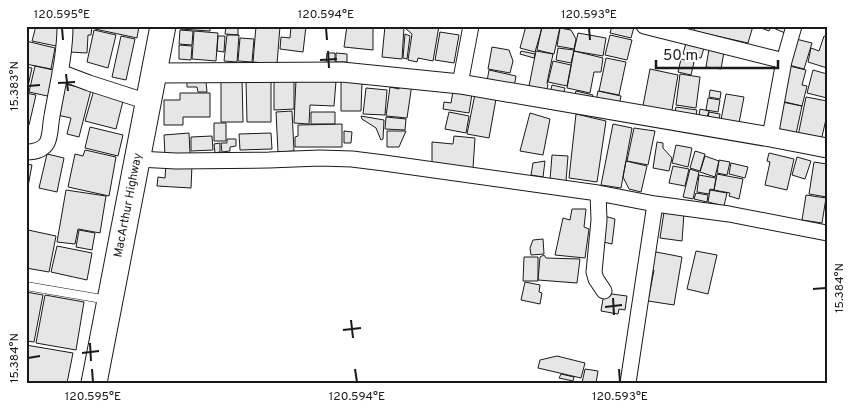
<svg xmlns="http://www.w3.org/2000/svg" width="853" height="409" viewBox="0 0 853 409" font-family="Overpass,sans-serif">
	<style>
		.building { fill: #e6e6e6; stroke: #1a1a1a }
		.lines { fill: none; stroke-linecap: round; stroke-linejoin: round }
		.service-casing { stroke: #1a1a1a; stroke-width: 9 }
		.minor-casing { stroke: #1a1a1a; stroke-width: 17 }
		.tertiary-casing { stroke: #1a1a1a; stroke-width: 21 }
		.trunk-casing { stroke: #1a1a1a; stroke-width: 27 }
		.service { stroke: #fff; stroke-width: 8 }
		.minor { stroke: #fff; stroke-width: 15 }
		.tertiary { stroke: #fff; stroke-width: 19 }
		.trunk { stroke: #fff; stroke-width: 25 }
		.ticks { fill: none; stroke: #1a1a1a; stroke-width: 2 }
		.labels { text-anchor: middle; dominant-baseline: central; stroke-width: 4; stroke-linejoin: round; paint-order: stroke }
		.street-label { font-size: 12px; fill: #1a1a1a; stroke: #fff }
		.neatline { fill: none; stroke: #1a1a1a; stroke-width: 2 }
		.ticks-label { font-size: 12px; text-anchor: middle; fill: #1a1a1a }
	</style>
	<rect width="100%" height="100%" fill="#fff"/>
	<path class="building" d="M36 26H61L56 46 32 41Z
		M70 26H92L91 35H88L87 53 69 52Z
		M96 26H139L137 38 95 29Z
		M180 26H210V31L180 29Z
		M226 26H238V35L225 34Z
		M256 26H280L277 64 253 62Z
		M291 26H306L303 52 280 49 281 37 290 38Z
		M347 26H373V50L344 47Z
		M385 26 404 27 402 59 382 57Z
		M406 26H439L433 61 418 58 417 62 408 60 412 34 405 28Z
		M526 26 542 28 535 52 520 48Z
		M542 26 560 27 554 54 537 50Z
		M612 26 634 27 631 38 610 33Z
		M695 26H753L748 43 694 31Z
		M762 26H788L785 33 771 27 769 31 761 28Z
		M560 28 571 30 576 39 574 49 557 46Z
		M94 30 116 35 108 68 87 62Z
		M180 30 193 31 192 45 179 44Z
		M194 31 218 33 216 61 192 59Z
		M440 32 459 35 454 63 435 60Z
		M578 33 606 38 603 56 574 51Z
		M405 34 410 36 407 59 403 58Z
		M227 35H239L237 62 224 61Z
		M610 35 632 40 627 60 605 55Z
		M121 36 135 39 126 80 112 77Z
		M218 36H225L224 52 217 51Z
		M824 36 827 37V68L808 62 811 48 819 51Z
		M240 38 254 39 252 62 238 61Z
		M792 38 812 43 804 69 785 64Z
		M26 41 55 48 51 69 26 64Z
		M686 43 704 48 701 58 683 54Z
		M179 45 192 46 191 60 179 59Z
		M492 47 509 50 513 61 510 73 488 69Z
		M558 48 574 50 571 63 556 60Z
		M709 49 724 52 721 69 706 67Z
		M521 51 535 54 534 58 520 54Z
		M536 51 553 54 547 83 548 85 546 93 537 91 529 86Z
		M574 51 603 58 601 72H594L590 93 567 88Z
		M327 53H335V63H326Z
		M336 53 347 54V62H336Z
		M606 58 626 62 619 95 599 91Z
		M681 59 694 62 691 75 678 72Z
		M553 61 571 65 567 86 548 82Z
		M785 65 806 70 802 85 807 86 802 106 777 100Z
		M35 66 58 71 52 97 29 92Z
		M26 67 32 68 27 91 26 90Z
		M650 69 678 75 671 116 642 111Z
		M489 70 516 76 515 82 512 86 487 81Z
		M813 70 827 74V98L807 93Z
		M680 74 700 77 696 108 676 105Z
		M221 78H242L243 122H221Z
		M187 79 206 82 207 92H198L197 87H187Z
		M274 79H294V109L274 110Z
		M296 79 336 81 334 106 310 105 309 124 294 123Z
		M271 80V122H247L246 81Z
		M341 81H362L361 111H341Z
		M400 81 412 84 407 118 386 116 390 87 399 89Z
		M65 84 91 90 79 137 67 134 71 118 57 115Z
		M552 85 565 88 563 95 554 94 551 89Z
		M366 88 387 90 385 115 363 114Z
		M94 90 124 97 116 129 85 121Z
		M710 90 721 92 720 99 709 97Z
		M453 91 472 94 469 113 443 109 444 102 451 103Z
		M576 91 593 95 591 103 574 98Z
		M598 91 621 96 619 106 596 101Z
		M26 93 36 95 29 125H26Z
		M180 93H210V117H183V125H164V100H180Z
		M475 94 496 99 489 138 467 134Z
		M726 94 744 97 738 128 720 125Z
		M806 97 827 101V115L821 141 798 136Z
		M708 98 720 100 718 112 706 110Z
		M777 101 802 106 796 134 772 129Z
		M676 107 697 110 695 121 674 118Z
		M700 109 709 111 707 117 699 115Z
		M292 111 294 151 278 152 276 112Z
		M311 112H335V124H311Z
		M449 112 469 116 466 133 445 129Z
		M709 112 720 114 718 126 707 124Z
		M530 113 550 119 543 155 520 151Z
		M576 114 606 121 597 182 569 178Z
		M361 116 384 120 383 139 381 140 376 128 362 119Z
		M386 117 406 119 405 130 385 129Z
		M214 123H226V141H214Z
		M342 124V147H295V137L298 136V125Z
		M613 124 632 128 621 188 601 185Z
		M90 127 123 135 118 156 85 148Z
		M634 128 655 131 648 165 627 161Z
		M344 131 352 132 351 143H344Z
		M387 131H406L399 147H387Z
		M189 133 190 154 165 156 164 135Z
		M271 133 272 149 240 150 239 134Z
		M212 136 213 150 191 151V137Z
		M454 136 475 138 473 168 432 163V142L453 144Z
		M227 139H236V146L230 147V151L222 152 221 143H227Z
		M657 142 663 143V148L672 158 669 171 653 168Z
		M220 143V152L215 153 214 144Z
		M676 145 692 148 688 167 672 163Z
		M85 150 116 157 109 196 68 187 75 154 83 156Z
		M695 151 705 154 700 171 690 168Z
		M769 153 794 159 787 190 765 185 770 162 767 161Z
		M47 154 64 158 57 192 39 188Z
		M552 155 568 156 566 181 550 180Z
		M705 156 719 161 715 177 700 172Z
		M797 157 811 161 805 179 792 175Z
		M719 160 730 162 727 175 717 173Z
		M545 161 543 177 531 175 533 163Z
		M626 161 647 166 641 192 629 189 623 177Z
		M814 162 827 164V197L809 194Z
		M731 163 748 167 745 178 729 174Z
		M26 164 32 165 26 197Z
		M166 164 192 165 191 188 157 186 158 177 165 178Z
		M673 166 689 169 685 186 669 183Z
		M690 169 699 172 693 199 683 197Z
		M717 174 743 179 739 199 729 196 730 193 714 190Z
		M699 175 716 178 714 190 710 189 709 194 697 192Z
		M66 190 106 196 100 233 78 229 75 244 57 242Z
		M710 190 727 193 724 206 708 202Z
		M696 193 708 195 707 202 694 199Z
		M806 195 826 198 822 223 802 220Z
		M572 209H586L584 227 589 229 585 258 555 255 563 218 570 220Z
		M664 212 684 213 682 241 660 238Z
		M601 215 615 219 612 244 599 241Z
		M28 230 56 236 49 272 26 268V240Z
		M79 230 95 233 92 250 76 247Z
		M543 239 544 254 531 255 530 248 533 240Z
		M57 246 92 253 87 280 51 272Z
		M651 251 682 257 674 305 648 301 654 270H648Z
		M696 251 717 255 708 294 687 289Z
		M544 255 546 258 580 259 577 283 538 280 540 257Z
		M524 257H538V281H523Z
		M525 282 540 285 539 292 542 293 540 304 521 300Z
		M26 292 43 295 34 342 26 341Z
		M604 293 627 296 625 310 619 309 618 314 601 311Z
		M45 295 84 302 76 350 36 343Z
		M26 345 73 353 67 383H26Z
		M557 356 585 363 581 378 538 368 540 360Z
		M585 369 598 371 596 383H582Z
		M561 374 574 377 573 381 559 378Z"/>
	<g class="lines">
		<defs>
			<path id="service" d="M26 286 108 300"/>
			<path id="minor" d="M644 26 784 61
				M60 72 89 83 148 102
				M460 84 471 26
				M770 137 784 61 794 26
				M26 152C34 152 42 151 47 143 51 135 50 125 52 116 57 86 65 57 65 26
				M138 159 176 161 269 160 320 158 352 159 384 163 598 193 655 204 729 214 827 233
				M598 193 599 220 594 272 596 279 604 291
				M628 383 655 204"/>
			<path id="tertiary" d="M154 73 342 72 460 84 770 137 827 148"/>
			<g id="trunk">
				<path id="s1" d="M94 383 163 26"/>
			</g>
		</defs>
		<use href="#service" class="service-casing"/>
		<use href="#minor" class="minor-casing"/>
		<use href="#tertiary" class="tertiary-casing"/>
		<use href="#trunk" class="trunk-casing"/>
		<use href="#service" class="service"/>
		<use href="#minor" class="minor"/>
		<use href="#tertiary" class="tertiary"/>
		<use href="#trunk" class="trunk"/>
	</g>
	<path class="ticks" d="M62 28 63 40M326 28 327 40M589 28 590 40M328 51 329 68M320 60 337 59M66 74 68 91M58 83 75 82M28 86 40 85M813 289 826 288M613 298 614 315M605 307 622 305M351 320 353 338M343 330 361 328M90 343 91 361M82 353 99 351M28 358 40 356M92 369 93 382M355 369 357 382M619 369 620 382"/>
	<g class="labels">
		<g class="street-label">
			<text stroke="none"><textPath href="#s1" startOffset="181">MacArthur Highway</textPath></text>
		</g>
	</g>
	<rect width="853" height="409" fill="none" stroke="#ffffff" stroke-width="55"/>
	<path d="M656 60v8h122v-8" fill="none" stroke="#1a1a1a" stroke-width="2.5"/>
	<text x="663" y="60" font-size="15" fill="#1a1a1a" stroke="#ffffff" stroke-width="4" paint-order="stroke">50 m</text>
	<rect x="28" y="28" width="798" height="354" class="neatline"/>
	<g class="ticks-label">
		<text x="62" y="18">120.595°E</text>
		<text x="326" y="18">120.594°E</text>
		<text x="589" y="18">120.593°E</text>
		<text transform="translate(14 86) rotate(-90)" y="4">15.383°N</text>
		<text transform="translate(839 288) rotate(-90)" y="4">15.384°N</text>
		<text transform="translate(14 358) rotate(-90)" y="4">15.384°N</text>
		<text x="93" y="400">120.595°E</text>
		<text x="357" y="400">120.594°E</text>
		<text x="620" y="400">120.593°E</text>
	</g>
</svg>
